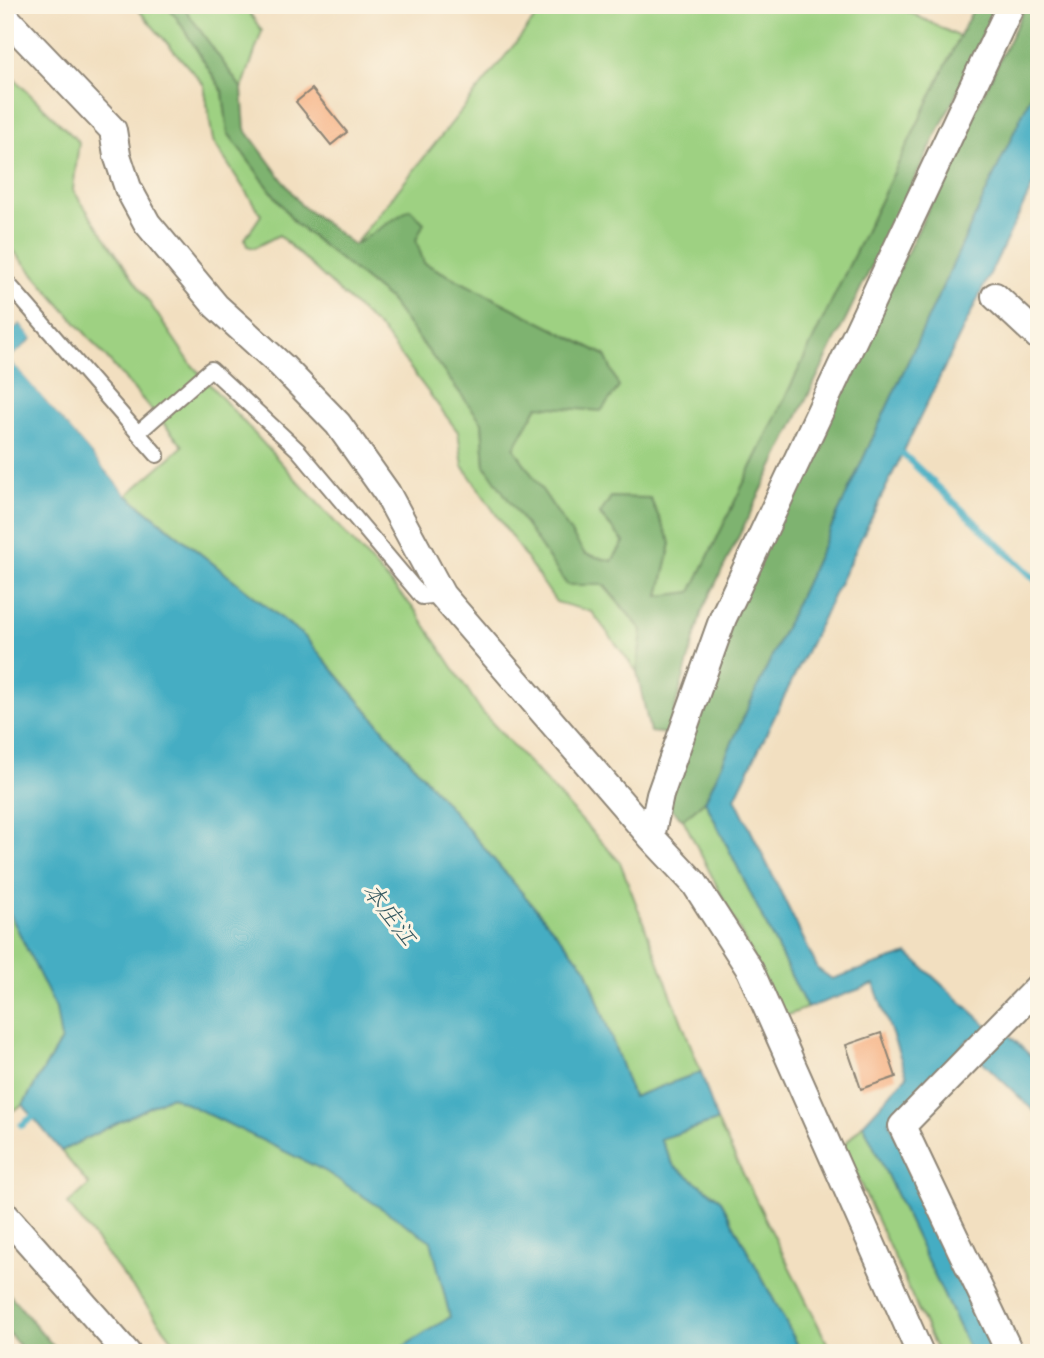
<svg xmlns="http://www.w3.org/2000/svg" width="1044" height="1358" viewBox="0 0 1044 1358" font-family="'Gochi Hand','Klee One',sans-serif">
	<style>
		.green { fill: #9ed182; stroke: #647e56; stroke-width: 2 }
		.forest { fill: #7eb370; stroke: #546f4e; stroke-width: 2 }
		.water { fill: #44adc3; stroke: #386c77; stroke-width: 2 }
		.pier { fill: #f2dfc0 }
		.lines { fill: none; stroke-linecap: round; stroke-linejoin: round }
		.stream { stroke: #44adc3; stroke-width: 7 }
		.building { fill: #f6ad7e }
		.service-casing { stroke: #8e8576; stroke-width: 18 }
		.minor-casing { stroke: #8e8576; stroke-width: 30 }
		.service { stroke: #fff; stroke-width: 14 }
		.minor { stroke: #fff; stroke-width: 26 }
		.labels { text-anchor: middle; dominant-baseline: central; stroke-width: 6; stroke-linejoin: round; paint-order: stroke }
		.water-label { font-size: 24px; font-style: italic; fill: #345860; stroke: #fcf5e5 }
	</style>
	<rect width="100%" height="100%" fill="#fcf5e5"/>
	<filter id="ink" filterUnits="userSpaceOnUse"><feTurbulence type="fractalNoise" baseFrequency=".0143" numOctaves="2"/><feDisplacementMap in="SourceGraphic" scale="14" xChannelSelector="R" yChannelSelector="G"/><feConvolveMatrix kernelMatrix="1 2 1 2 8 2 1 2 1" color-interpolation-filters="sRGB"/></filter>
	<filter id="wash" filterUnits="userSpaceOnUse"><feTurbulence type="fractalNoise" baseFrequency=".00686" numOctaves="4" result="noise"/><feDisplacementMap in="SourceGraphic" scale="28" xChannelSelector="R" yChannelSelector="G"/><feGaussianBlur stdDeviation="1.57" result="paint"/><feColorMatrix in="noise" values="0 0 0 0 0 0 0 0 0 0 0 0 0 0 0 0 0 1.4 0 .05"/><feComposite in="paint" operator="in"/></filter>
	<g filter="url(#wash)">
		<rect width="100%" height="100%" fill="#f2dfc0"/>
		<path class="green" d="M134 5H166L177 18 223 92 228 133 295 223 388 298 482 422 485 466 603 585 642 630 637 672 592 612 556 602 463 466 458 432 383 332 279 235 254 248 247 246 245 239 261 215 213 141 204 85Z
			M182 5H244L262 31 242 89Z
			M546 5H895L960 37 691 593 659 596 671 543 600 515 624 541 612 561 584 554 514 448 538 406 605 355 423 263 416 240 354 245Z
			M5 70 79 142 73 190 191 364 416 611 482 712 620 862 701 1072 633 1097 586 968 305 637 127 495 183 446 5 241Z
			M5 798 94 992 61 1040 23 1105 5 1115Z
			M705 801 807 1008 783 1017 683 819Z
			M171 1096 497 1179 446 1353H183L68 1204 89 1185 61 1151Z
			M717 1121 832 1353H802L720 1199 674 1166 660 1139Z
			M863 1124 971 1353H938L843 1146Z"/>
		<path class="forest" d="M166 5H182L242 89 245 129 301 205 354 245 410 209 424 223 416 240 424 263 605 355 619 387 601 411 538 406 514 448 585 554 612 561 624 542 600 514 611 497 650 498 671 543 659 596 691 592 975 5H997L954 99 702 611 668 734 650 732 637 672 642 630 604 585H567L485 466 482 422 388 298 295 223 228 133 223 92 177 18Z
			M1026 5H1039V78L705 801 683 819 667 806 733 615Z
			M5 1289 59 1353H26L5 1329Z"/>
		<path class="water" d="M1039 78V173L735 798 818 969 832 979 908 954 1003 1040 1009 1035 1039 1064V1116L983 1062 970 1038 889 1121 994 1353H971L863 1124 907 1076 874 984 807 1008 705 801Z
			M20 323 33 338 10 359 127 495 305 637 586 968 633 1097 701 1072 717 1121 660 1139 674 1166 720 1199 802 1353H393L450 1317 431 1241 325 1171 171 1096 61 1151 23 1105 61 1040 56 1009 5 904V336Z"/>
		<path class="pier" d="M20 319 36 339 14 359 129 493 127 495 9 359 33 339 20 323 5 336V331Z"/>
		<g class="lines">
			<path class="stream" d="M903 454 1039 583
				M22 1125 38 1113"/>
		</g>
		<g id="blocks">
			<path class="building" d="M312 89 347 132 331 145 296 102Z
				M881 1033 896 1077 861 1089 846 1045Z"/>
		</g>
	</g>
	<g filter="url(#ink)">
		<use href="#blocks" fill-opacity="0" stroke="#8e8576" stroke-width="2"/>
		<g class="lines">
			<defs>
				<path id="service" d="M5 280 157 455
					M138 433 211 369 298 450 422 597 442 595"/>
				<path id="minor" d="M5 17 113 130 117 155 128 188 147 223 216 306 282 366 338 424 387 493 442 595 651 837 695 884 750 970 920 1353
					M995 296 1039 337
					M651 837 660 795 723 618 1011 5
					M5 1215 127 1353
					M1010 1353 902 1126 1039 986"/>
			</defs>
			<use href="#service" class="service-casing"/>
			<use href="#minor" class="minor-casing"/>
			<use href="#service" class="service"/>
			<use href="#minor" class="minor"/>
		</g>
	</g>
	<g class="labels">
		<g class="water-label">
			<text transform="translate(387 916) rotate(53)">本庄江</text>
		</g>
	</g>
	<rect width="1044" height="1358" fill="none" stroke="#fcf5e5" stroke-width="28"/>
</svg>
